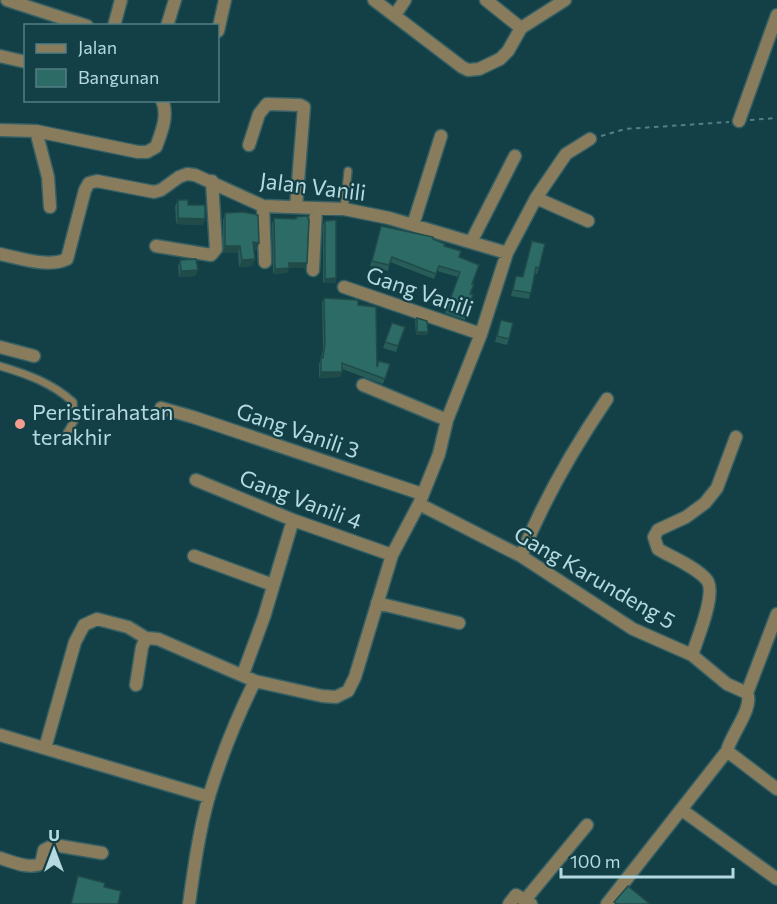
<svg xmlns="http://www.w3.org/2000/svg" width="777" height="904" viewBox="0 0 777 904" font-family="Commissioner,sans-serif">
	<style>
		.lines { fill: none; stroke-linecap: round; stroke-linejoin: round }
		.lane-casing { stroke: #335f65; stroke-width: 10 }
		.street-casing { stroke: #335f65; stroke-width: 15 }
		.path { stroke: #557e85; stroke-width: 2; stroke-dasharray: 4.5 4.5; stroke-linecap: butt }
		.lane { stroke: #897c5c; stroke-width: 7 }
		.street { stroke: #897c5c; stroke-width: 12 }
		.wall { fill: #275c59 }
		.shaded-wall { fill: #204b48 }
		.building { fill: #2d6b67; stroke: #204b48; stroke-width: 1.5 }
		.poi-dot { fill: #f59c90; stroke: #134046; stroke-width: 2 }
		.labels { text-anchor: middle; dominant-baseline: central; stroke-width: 4.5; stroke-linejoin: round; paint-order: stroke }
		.street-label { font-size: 22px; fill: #b4d9e0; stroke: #134046 }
		.poi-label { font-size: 22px; fill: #b4d9e0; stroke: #134046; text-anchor: start }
	</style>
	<rect width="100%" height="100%" fill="#134046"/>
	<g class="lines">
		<defs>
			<path id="lane" d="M344 209 348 171
				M0 366C27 374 52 383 73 402L74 421 67 433"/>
			<path id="street" d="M7 0 87 26
				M374 0 462 67 468 70 479 69 500 59 508 51 521 28 565 0
				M486 0 521 28
				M395 15 405 0
				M114 26 121 0
				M167 26 175 0
				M218 31 225 0
				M0 56 26 62
				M739 121 777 15
				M0 130 36 131 48 177 50 207
				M36 131 138 152H147L156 147C161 133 169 116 162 100
				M249 145 259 114 267 104 300 105 304 107 296 207
				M536 198 588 221
				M263 206 265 262
				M413 225 441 136
				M471 242 515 156
				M156 246 211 255 216 249 212 181
				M0 254C20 258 48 268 67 259L85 190 89 183 97 181 154 192 161 190 179 177 187 174 195 175 263 206 344 209 389 218 507 253
				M313 270 316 208
				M344 287 481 334
				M0 347 34 356
				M363 385 447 420
				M161 408 193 417 422 494
				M196 480 293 520 392 555
				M419 504 521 556 633 629 692 655 727 684 747 693
				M194 556 273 585
				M521 556C544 499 573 449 607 399
				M377 603 459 623
				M692 655C697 639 718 591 706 579 694 566 673 558 658 549L654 537 658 530 686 517 705 503 717 488 736 437
				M243 674 264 617 293 520
				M136 685 142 647 146 638 158 639 255 681 322 696 336 697 348 691 355 677 392 555 419 504 439 454 447 420 481 334 507 253 536 198 566 154 590 139
				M0 735 209 797
				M45 748 75 642 84 625 97 619 128 627 146 638
				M727 751 777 789
				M682 810 777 879
				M0 858C13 862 28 869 41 864L44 850 54 845 102 853
				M525 900 587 825
				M189 904C194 868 199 831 209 796 221 757 237 717 255 681
				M509 904 516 895 531 904
				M607 904 727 751C731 734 754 708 747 693L777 614"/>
		</defs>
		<use href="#lane" class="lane-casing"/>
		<use href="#street" class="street-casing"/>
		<path class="path" d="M750 120 777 118
			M601 136 625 129 729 122"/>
		<use href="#lane" class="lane"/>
		<use href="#street" class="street"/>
	</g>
	<path class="wall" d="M178 200 188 205 203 225 176 224 175 206Z
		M225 213 259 243 256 250H254L252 266 239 267 238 253H223V220Z
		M296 217 307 263 305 268H289L287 273 273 274 272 224 274 218 295 219Z
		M325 221 336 278 335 283H323V225Z
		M381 226 433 239 459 257 472 284 470 294H473L465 320 445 313 458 277 437 271 434 279 390 262 388 271 370 266Z
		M532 241 539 268 537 274H535L529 299 511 296 516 276 522 277Z
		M180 260 198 270 195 276 179 277 178 266Z
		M324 298 358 305 377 367 390 364 383 384 342 369 340 377 319 378V364L321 358 323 349 322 303Z
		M417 318 427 335H416L415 321Z
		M501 320 509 339 507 345 495 342Z
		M392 323 405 327 396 352 383 348Z"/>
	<path class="shaded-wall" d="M178 218 205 219 203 225 176 224Z
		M253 242 259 243 256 250 250 249Z
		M225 246H240L238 253H223Z
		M255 259 252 266 239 267 242 260Z
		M289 263H307L305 268H289L287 273 273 274 275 269Z
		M198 270 195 276 179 277 181 271Z
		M336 278 335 283H323L325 279Z
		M417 332H428L427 335H416Z
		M321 372H342L340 377 319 378Z"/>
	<path class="building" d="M178 200H188V205H205V219L178 218Z
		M243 212 258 215 259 243 253 242 255 259 242 260 240 246H225V213Z
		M307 216 309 220 307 263H289V268L275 269 274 218 296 219V217Z
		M336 220V278L325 279V221Z
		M381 226 433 237V239L445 244 444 246 461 251 459 257 479 265 472 284H474L470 294H473L467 315 447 308 460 272 439 266 436 274 392 257 389 265 372 261Z
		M532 241 545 244 539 268 536 267 531 293 513 290 516 276 523 277Z
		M196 259 198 270 181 271 180 260Z
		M324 298 358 300V305L376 307 377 367 379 361 390 364 385 379 342 363V372H321V358H323L325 343Z
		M417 318 427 321 428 332H417Z
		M501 320 513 323 509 339 497 336Z
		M392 323 405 327 398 346 385 342Z
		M78 876 105 883 104 887 121 891 118 904H71Z
		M628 886 650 904H617L614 902Z"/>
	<circle class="poi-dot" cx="20" cy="424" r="6"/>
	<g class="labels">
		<g class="street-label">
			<text transform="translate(313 186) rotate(7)">Jalan Vanili</text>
			<text transform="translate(420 291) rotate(19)">Gang Vanili</text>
			<text transform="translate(298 430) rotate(19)">Gang Vanili 3</text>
			<text transform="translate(301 499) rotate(21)">Gang Vanili 4</text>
			<text transform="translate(595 577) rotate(30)">Gang Karundeng 5</text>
		</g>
		<g class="poi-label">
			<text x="32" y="411">Peristirahatan<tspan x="32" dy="25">terakhir</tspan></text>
		</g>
	</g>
	<rect x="24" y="24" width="195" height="78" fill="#134046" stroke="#537d84" stroke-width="1.5"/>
	<rect x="36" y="44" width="30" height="9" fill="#897c5c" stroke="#537d84" stroke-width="1.5"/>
	<text x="78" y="54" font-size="18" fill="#b4d9e0">Jalan</text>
	<rect x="36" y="69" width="30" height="18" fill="#2d6b67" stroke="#537d84" stroke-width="1.5"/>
	<text x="78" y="84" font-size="18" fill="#b4d9e0">Bangunan</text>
	<g transform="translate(54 850)" stroke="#134046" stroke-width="4.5" paint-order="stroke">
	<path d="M0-4.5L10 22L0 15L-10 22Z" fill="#b4d9e0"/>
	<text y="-9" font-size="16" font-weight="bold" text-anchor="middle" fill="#b4d9e0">U</text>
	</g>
	<path d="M561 868v9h172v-9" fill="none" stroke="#b4d9e0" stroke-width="3"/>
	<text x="570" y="868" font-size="18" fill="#b4d9e0" stroke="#134046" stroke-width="4.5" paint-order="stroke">100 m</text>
</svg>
